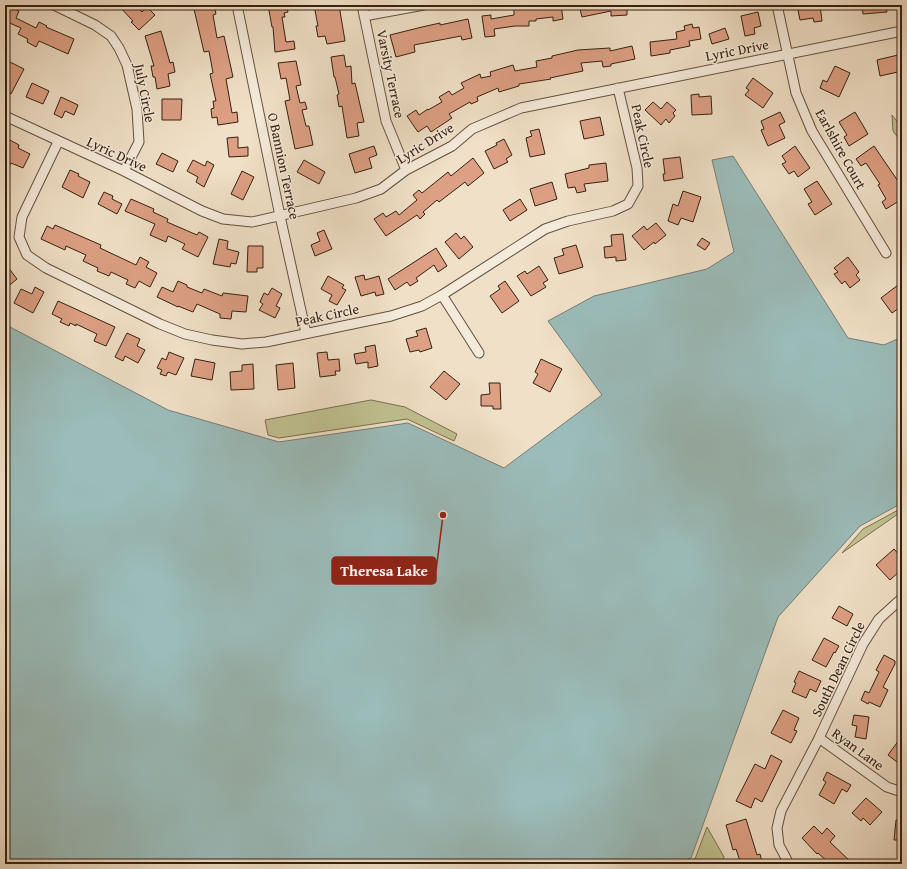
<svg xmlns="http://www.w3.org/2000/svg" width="907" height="869" viewBox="0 0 907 869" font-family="'Gentium Book Plus',serif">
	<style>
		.green { fill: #c0c191; stroke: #7b7050 }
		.water { fill: #9bbcba; stroke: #737e76 }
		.building { fill: #dda084; stroke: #362010 }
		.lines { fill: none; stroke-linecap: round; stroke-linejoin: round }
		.minor-casing { stroke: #64503e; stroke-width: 11 }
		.minor { stroke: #f5ebdb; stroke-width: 9 }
		.labels { text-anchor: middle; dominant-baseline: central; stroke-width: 3; stroke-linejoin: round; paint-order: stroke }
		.street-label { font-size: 14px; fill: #362010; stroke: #f5ebdb }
		.leader { fill: none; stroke: #8f2418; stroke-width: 1.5 }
		.callout-dot { fill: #8f2418; stroke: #f5ebdb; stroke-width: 1.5 }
		.callout { fill: #8f2418; stroke: #8f2418; stroke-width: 1.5 }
		.callout-label { font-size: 15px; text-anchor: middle; font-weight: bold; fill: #fff }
	</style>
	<rect width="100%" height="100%" fill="#f0e0c7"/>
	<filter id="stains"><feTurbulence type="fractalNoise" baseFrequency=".005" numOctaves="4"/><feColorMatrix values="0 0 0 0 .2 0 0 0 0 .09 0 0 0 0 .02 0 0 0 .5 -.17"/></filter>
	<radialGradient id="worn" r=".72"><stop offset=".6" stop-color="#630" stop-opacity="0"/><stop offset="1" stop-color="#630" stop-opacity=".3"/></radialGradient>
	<path class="green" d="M892 115 902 128V143L893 131Z
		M371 400 405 407 457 434 454 441 407 419 279 438 268 435 265 420Z
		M902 508V511L895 516 842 553 863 529Z
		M707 827 724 857 723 864H685L695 859Z"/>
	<path class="water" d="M733 156 848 338 884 345 902 337V503L860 526 778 617 691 858 672 864H5V323L12 328 168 410 279 442 408 423 504 468 602 395 548 321 594 296 707 269 734 252 712 160Z"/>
	<path class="building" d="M5 5 19 11 16 18 36 28 39 22 47 26 46 27 74 39 68 54 39 41 36 47 27 42 28 39 18 34 21 28 5 21Z
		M118 5H135L142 12 147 7 155 15 139 30 131 22 133 21Z
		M214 5 216 14 213 15 217 38 224 36 233 77 226 79 232 113 237 112 238 122 218 125 217 117 212 118 211 109 214 108 213 101H216L210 74 213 73 209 51 204 52 194 9Z
		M268 5H286L288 12 284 13 285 17H282L286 42 294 41 295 49 275 52 273 27H272Z
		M314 5H339L345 41 327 44 325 36 318 37 316 26H318Z
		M543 5H561L563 19 553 21V17L536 19V21H529V26H515L494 29 495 36 485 37 482 16 491 15V19L514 15V8L543 7Z
		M579 5H627V15L611 16V11L582 17Z
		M797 5H820L822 21 814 22 813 18 800 20Z
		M862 5H886L887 12 863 14Z
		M758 12 761 26 754 28 755 34 745 36 741 16Z
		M468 19 472 38 462 40 461 36 414 45 415 52 396 57 390 35 422 27 440 23V25Z
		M692 24 693 28 699 27 701 39 689 41 690 46 670 50V53L651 56 650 42 677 39 676 32 685 30 684 26Z
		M725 28 729 39 712 44 709 34Z
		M161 31 170 63 173 62 175 72 168 74 170 86 157 89 155 77H153L151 66H154L145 36Z
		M632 46 635 59 611 64V66L603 67 602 61 581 63 583 71 550 78 551 79 519 84V86L499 92 498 88 477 97 478 101 471 104 470 102 449 114 452 118 431 132 427 126 418 132 407 116 416 110 419 115 428 109V110L442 102 439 97 449 91 452 95 464 88 461 83 480 74 481 78 491 76 490 72 513 65 515 71 537 67 536 61 552 58V56L578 50 610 48V51Z
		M344 55 346 67 351 66 352 84 355 83 364 122 357 123 359 136 347 138 342 106 339 107 337 95 339 94 335 77H334L331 57Z
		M898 55 902 71 880 76 877 60Z
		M8 61 24 69 11 94 5 91 8 83 5 81V68Z
		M296 61 301 85 296 86 300 103 305 102 307 109 302 110 306 126H309L313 145 295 149 285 101 290 100 286 78 281 79 278 63Z
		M835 66 850 73 839 97 820 88 823 80 827 82Z
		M753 78 773 93 763 108 745 95 749 90 746 88Z
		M32 83 49 91 43 104 26 97Z
		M699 94V97L711 96 712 114 692 115 691 95Z
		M61 97 78 105 74 115 65 111 62 118 54 114Z
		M162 99H182L181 120H162Z
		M653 102 661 109 667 102 676 110 673 113 675 116 669 123 666 119 661 125 645 110Z
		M780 112 785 122 779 125 785 138 768 146 761 130 764 129 761 121Z
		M855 112 868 134 849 146 844 137 847 135 839 122Z
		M600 117 604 135 584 139 580 121Z
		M539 129 545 154 530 157 526 138 532 136 530 131Z
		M238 137V148L248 147V156L229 157 227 138Z
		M8 139 19 145 18 148 30 154 23 168 11 163 5 176V145Z
		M504 139 512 155 506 159 508 162 494 169 485 151 497 145 496 143Z
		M374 146 377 155 369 158 372 168 355 173 349 154Z
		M795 146 810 168 798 177 794 171 789 174 782 164 786 162 782 156Z
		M874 146 902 187V199L886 209 882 202 886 199 878 185 880 184 866 163 861 166 856 159Z
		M162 153 178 161 173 172 156 164Z
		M680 157 683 178 664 181 663 174H665L663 159Z
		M473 158 484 173 468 186 465 182 439 202 437 200 423 212 425 214 420 219 417 215 386 236 374 219 383 213 386 217 396 211 399 215 417 200 413 195 419 190 422 193 448 172 451 176Z
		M193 160 205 166 207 161 214 165 204 187 196 182 198 177 187 171Z
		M304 160 325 172 319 184 297 172Z
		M606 163 608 181 584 184 586 191 577 193 575 187 568 188 565 174 589 168V165Z
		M70 170 79 174 78 176 90 182 83 198 62 187Z
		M242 171 254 177 243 200 231 194Z
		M817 181 832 204 815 215 808 204 812 202 804 189Z
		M552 182 557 199 535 206 530 189Z
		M683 191 701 197 693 222 681 218 678 225 668 221 673 204 678 206Z
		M104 192 113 196 112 199 122 204 117 214 98 204Z
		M131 199 154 209 153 212 168 219 167 222 197 235 199 232 208 237 198 257 182 249 185 244 168 236 166 242 150 235 155 224 125 211Z
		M520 199 527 210 510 221 503 210Z
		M656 223 666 235 655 244 654 242 644 250 632 236 644 226 647 230Z
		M55 225 101 245 100 248 136 265 140 257 149 262 146 267 157 273 150 287 139 281 135 288 126 284 128 280 111 272 109 276 97 271 98 268 83 261 86 255 66 246 65 250 41 239 47 226 53 229Z
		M324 230 332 249 315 256 311 245 320 241 317 233Z
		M456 233 461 239 464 236 473 247 459 259 445 242Z
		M623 234 626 260 616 261V257L605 258 604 247 612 246 611 235Z
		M702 238 710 243 705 250 697 245Z
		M219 239 228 241 227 249 239 252 236 264 231 263 230 267 213 264Z
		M576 245 583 267 559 274 554 258 564 255 562 249Z
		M248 246H263V268H257V272H247Z
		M436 248 447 266 438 272 434 265 416 278 418 281 410 286 407 282 395 290 388 279Z
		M848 257 859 272 856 275 860 280 850 288 845 281 842 284 834 274 838 272 834 268Z
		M5 263 17 279 5 289Z
		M539 266 548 280 543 283 546 287 531 296 517 276 525 271 527 274Z
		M364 275 365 280 379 276 384 294 376 296 375 292 361 296 355 277Z
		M328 276 344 285 342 288 346 290 337 305 329 301 332 295 321 289Z
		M178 281 187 285V287L202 293 204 289 222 296 223 293 248 296 246 312 232 311 231 319 220 318V314L197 304 193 312 178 306V307L157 297 162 287 173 292Z
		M505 281 519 301 502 313 490 296 500 289 498 286Z
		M902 282V306L892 313 881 298Z
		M35 287 44 292 33 313 14 303 21 289 32 294Z
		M272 288 282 294 276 306 280 308 275 318 259 310 263 304 260 302 264 293 268 295Z
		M58 301 115 327 106 346 94 341 97 334 76 324V326L70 323 69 326 60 322 62 319 52 314Z
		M426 328 432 348 420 352 419 350 410 352 406 339 418 336 416 331Z
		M127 333 140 339 137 346 145 350 138 363 125 356 123 361 115 357Z
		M375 345 378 366 368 368V362L356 364 354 354 366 352 365 347Z
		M169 352 184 358 176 375 168 372 166 376 160 374 162 370 157 368 162 358 166 360Z
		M327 352 328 360 339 359 340 371H335L336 375 320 377 317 353Z
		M195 359 215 363 212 380 191 376Z
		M541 359 562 369 550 392 533 383 538 374 535 372Z
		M293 363 295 388 278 390 276 365Z
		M253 364 254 389 231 390 230 372 242 371V365Z
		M444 371 460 384 446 400 430 387Z
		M489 383H500L501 409H493V406H481V395L490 394Z
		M894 549 902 558V569L890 580 876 565Z
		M839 606 853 614 847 626 832 618Z
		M824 638 839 646 835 653 834 652 826 667 812 660Z
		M884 655 895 661V664L883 687 888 690 880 707 869 702 868 704 861 700 865 691 869 693 879 672 876 670Z
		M799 671 821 681 816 692 810 689 806 698 792 692 796 683 794 682Z
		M783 710 799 718 794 730 797 731 791 743 771 733Z
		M854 715 869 717 866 739 855 737 857 726 852 725Z
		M902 736V766L888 755Z
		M771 755 782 761 762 802 755 798 751 808 736 801 755 764 765 769Z
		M827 772 851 785 847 792 842 789 834 804 819 795 826 782 823 780Z
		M866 798 882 812 870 825 863 818 861 821 852 813Z
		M746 819 757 855 760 854 762 862 755 864H741L736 849 733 850 726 825Z
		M896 820 902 821V840H894Z
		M814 826 822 834 827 828 835 836 830 842 853 864H830L818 853 817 854 802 838Z"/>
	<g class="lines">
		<defs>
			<path id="minor" d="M54 5 95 25 111 36 119 48 127 65 137 109 139 142 124 171
				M237 5 280 216 306 333
				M362 5 386 121 406 170
				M777 5 796 93 812 131 886 253
				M364 16 424 5
				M5 116 124 171 202 211 223 219 252 222 356 198 381 189 406 170 452 146 472 129 521 108 902 31
				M58 142 22 217 19 237 27 255 46 268 160 324 185 334 212 340 242 344 266 342 391 316 422 306 442 295 545 229 568 221 613 211 628 204 638 186 637 168 618 88
				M442 295 479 353
				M819 738 887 787 902 792
				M789 864 779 845 777 828 781 811 819 738 863 644 879 619 902 598"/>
		</defs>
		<use href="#minor" class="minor-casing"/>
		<use href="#minor" class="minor"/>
	</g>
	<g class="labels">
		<g class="street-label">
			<text transform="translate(737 50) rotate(-11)">Lyric Drive</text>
			<text transform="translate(391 74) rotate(78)">Varsity Terrace</text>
			<text transform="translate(145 93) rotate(79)">July Circle</text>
			<text transform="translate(643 136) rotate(78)">Peak Circle</text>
			<text transform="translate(425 143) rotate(-32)">Lyric Drive</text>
			<text transform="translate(841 149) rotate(61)">Earlshire Court</text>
			<text transform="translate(117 154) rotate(25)">Lyric Drive</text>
			<text transform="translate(284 166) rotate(78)">O Bannion Terrace</text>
			<text transform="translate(327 315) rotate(-12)">Peak Circle</text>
			<text transform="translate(838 669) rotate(-64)">South Dean Circle</text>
			<text transform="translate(858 749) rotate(36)">Ryan Lane</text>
		</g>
	</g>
	<path class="leader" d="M443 515L436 571"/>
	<circle class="callout-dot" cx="443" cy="515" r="4"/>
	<rect class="callout" x="332" y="557" width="104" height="27" rx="4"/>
	<g class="callout-label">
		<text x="384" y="576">Theresa Lake</text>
	</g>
	<rect width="907" height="869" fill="none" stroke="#f0e0c7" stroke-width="20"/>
	<rect x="6" y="6" width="895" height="857" fill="none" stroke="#362010" stroke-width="2"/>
	<rect x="10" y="10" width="887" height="849" fill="none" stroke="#362010"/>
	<rect width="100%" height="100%" filter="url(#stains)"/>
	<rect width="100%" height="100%" fill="url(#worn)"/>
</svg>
